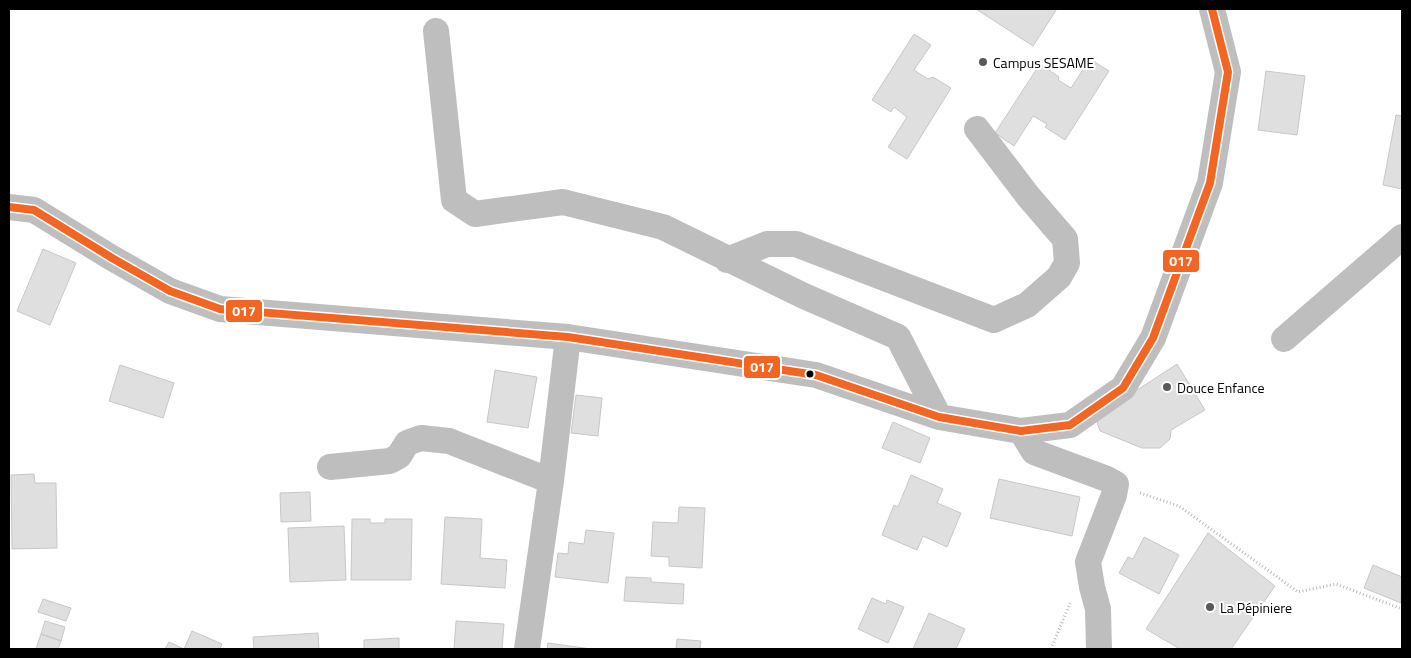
<svg xmlns="http://www.w3.org/2000/svg" width="1411" height="658" viewBox="0 0 1411 658" font-family="'Titillium Web',sans-serif">
	<style>
		.building { fill: #dfdfdf; stroke: #c7c7c7 }
		.lines { fill: none; stroke-linecap: round; stroke-linejoin: round }
		.path { stroke: #b9b9b9; stroke-width: 3; stroke-dasharray: 1 2.5; stroke-linecap: butt }
		.minor { stroke: #bebebe; stroke-width: 26 }
		.bus-1-casing { stroke: #fff; stroke-width: 11 }
		.bus-1 { stroke: #f26522; stroke-width: 8 }
		.poi-dot { fill: #595959; stroke: #fff; stroke-width: 2 }
		.bus-dot { fill: #000; stroke: #fff; stroke-width: 2 }
		.labels { text-anchor: middle; dominant-baseline: central; stroke-width: 4; stroke-linejoin: round; paint-order: stroke }
		.poi-label { font-size: 14px; fill: #000; stroke: #fff; text-anchor: start }
		.line-badge { stroke: #fff; stroke-width: 2 }
		.badge-label { font-size: 14px; text-anchor: middle; font-weight: bold; fill: #fff }
	</style>
	<rect width="100%" height="100%" fill="#fff"/>
	<path class="building" d="M976 9H1057L1033 46Z
		M914 34 931 45 914 70 928 79 933 77 951 88 907 159 888 147 907 117 894 107 891 112 872 100Z
		M1090 59 1109 71 1065 140 1045 127 1047 124 1033 116 1014 146 995 133 1040 64 1059 77 1058 80 1071 88Z
		M1266 71 1305 76 1297 135 1258 130Z
		M1396 115 1402 116V189L1383 185Z
		M43 249 76 263 50 325 17 311Z
		M1177 364 1205 410 1171 430 1170 439 1160 448H1142L1100 431 1097 422 1102 413Z
		M120 365 174 383 163 418 109 401Z
		M495 370 537 377 528 428 487 422Z
		M576 395 602 398 598 436 571 433Z
		M893 422 930 438 920 463 882 448Z
		M34 474 35 483H56L57 548 12 549 11 475Z
		M911 475 943 489 937 503 961 513 947 547 923 536 917 550 882 535 894 505 898 507Z
		M999 479 1080 497 1072 536 990 518Z
		M310 492 311 521 281 522 280 493Z
		M679 507 705 508 702 568 669 566V557L651 556 653 522 678 523Z
		M445 517 482 519 480 558 507 560 505 588 441 584Z
		M352 519H370V523H385V519H412L411 580H351Z
		M344 526 346 580 290 582 288 528Z
		M586 530 614 533 608 583 555 577 558 553 568 554 569 542 584 544Z
		M1208 533 1275 586 1231 649H1180L1146 629Z
		M1144 537 1179 555 1159 594 1119 573 1128 557 1133 559Z
		M1373 565 1402 577 1401 603 1364 588Z
		M626 577 651 578V582L684 584 683 604 624 601Z
		M872 598 886 604 887 600 904 607 888 643 858 629Z
		M43 599 71 608 66 621 38 612Z
		M929 613 965 629 956 649H913Z
		M45 621 65 627 61 641 41 634Z
		M456 621 504 624 502 649H454Z
		M192 631 222 644 220 649H165L169 642 184 649Z
		M318 633 319 649H254L253 637Z
		M41 634 61 641 58 649H36Z
		M399 638V649H364V640Z
		M677 639 701 641 700 649H676Z
		M548 643 591 649H547Z"/>
	<g class="lines">
		<path class="path" d="M1140 493 1179 506 1298 592 1336 584 1402 609
			M1051 649 1070 603"/>
		<path class="minor" d="M436 31 454 200 475 214 563 202 663 227 804 296 898 337 939 417
			M9 207 34 210 112 258 170 291 220 309 568 337 816 375 939 417 1021 431 1070 425 1123 388 1153 338 1210 183 1228 72 1212 9
			M727 260 767 244H796L994 320 1027 305 1059 277 1067 263 1065 239 1028 196 977 129
			M1284 339 1402 237
			M1021 431 1034 452 1107 479 1116 484 1114 495 1088 562 1092 587 1098 609 1099 649
			M330 467 390 461 399 456 407 443 421 438 449 441 551 481
			M527 649 551 481 568 337"/>
		<defs>
			<path id="bus-1" d="M9 207 34 210 112 258 170 291 220 309 568 337 816 375 939 417 1021 431 1070 425 1123 388 1153 338 1210 183 1228 72 1212 9"/>
		</defs>
		<use href="#bus-1" class="bus-1-casing"/>
		<use href="#bus-1" class="bus-1"/>
	</g>
	<g class="poi-dot">
		<circle cx="983" cy="62" r="5"/>
		<circle cx="1167" cy="387" r="5"/>
		<circle cx="1210" cy="607" r="5"/>
	</g>
	<circle class="bus-dot" cx="810" cy="374" r="4.5"/>
	<g class="labels">
		<g class="poi-label">
			<text x="993" y="62">Campus SESAME</text>
			<text x="1177" y="387">Douce Enfance</text>
			<text x="1220" y="607">La Pépiniere</text>
		</g>
	</g>
	<g class="line-badge">
		<rect x="1162" y="249" width="38" height="24" rx="5" fill="#f26522"/>
		<rect x="225" y="299" width="38" height="24" rx="5" fill="#f26522"/>
		<rect x="743" y="355" width="38" height="24" rx="5" fill="#f26522"/>
	</g>
	<g class="badge-label">
		<text x="1181" y="266">017</text>
		<text x="244" y="316">017</text>
		<text x="762" y="372">017</text>
	</g>
	<rect width="1411" height="658" fill="none" stroke="#000000" stroke-width="20"/>
</svg>
